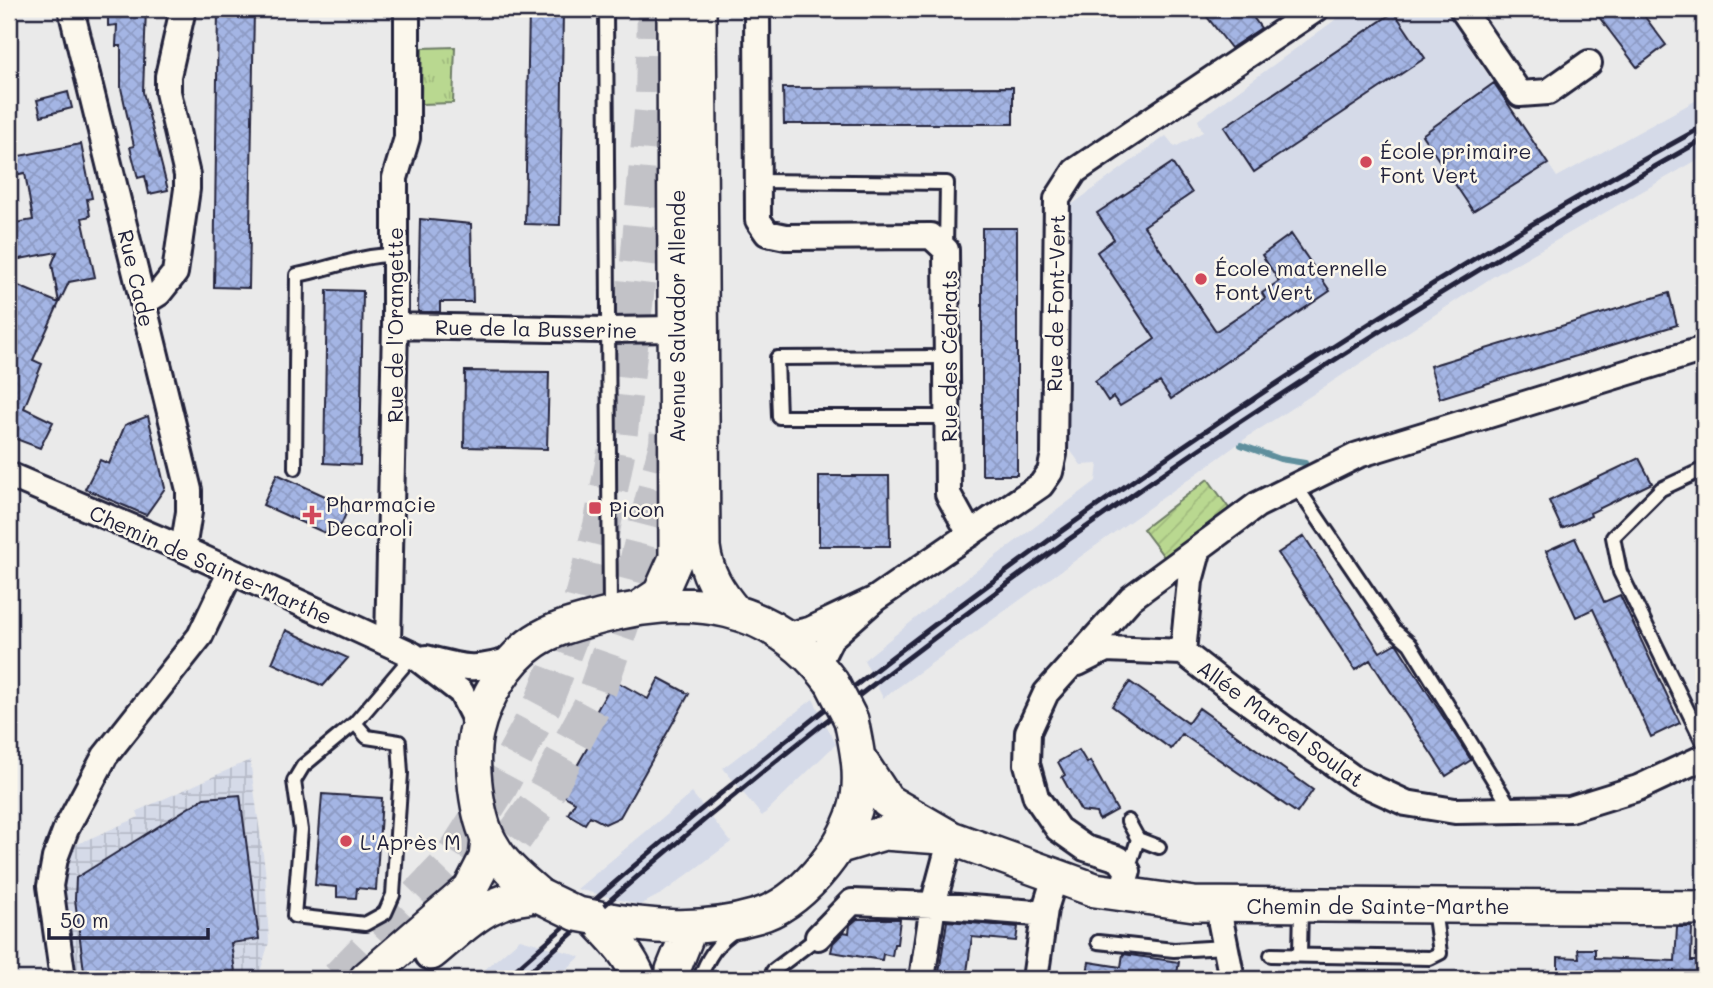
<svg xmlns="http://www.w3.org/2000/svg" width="1713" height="988" viewBox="0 0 1713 988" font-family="Mali,sans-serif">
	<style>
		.built { fill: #d5dae8 }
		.industrial { fill: url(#industrial-grid) }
		.park { fill: url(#park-tufts); stroke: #6e7d66; stroke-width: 2 }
		.garden { fill: url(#garden-furrows); stroke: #6e7d66; stroke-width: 2 }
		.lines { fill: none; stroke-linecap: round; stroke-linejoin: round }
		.stream { stroke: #5e8f9d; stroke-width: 6 }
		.building { fill: url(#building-cross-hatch); stroke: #22223b; stroke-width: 2 }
		.highway-tunnel { stroke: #c2c2c7; stroke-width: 38; stroke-dasharray: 38 19; stroke-linecap: butt }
		.lane-casing { stroke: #22223b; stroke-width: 18 }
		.street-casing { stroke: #22223b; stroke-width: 30 }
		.secondary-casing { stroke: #22223b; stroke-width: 38 }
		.lane { stroke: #fbf7ec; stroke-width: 12 }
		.street { stroke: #fbf7ec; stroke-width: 24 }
		.secondary { stroke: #fbf7ec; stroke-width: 33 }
		.rail { stroke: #22223b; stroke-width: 5 }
		.secondary-bridge-casing { stroke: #22223b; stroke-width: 38; stroke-linecap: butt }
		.secondary-bridge { stroke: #fbf7ec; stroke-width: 33 }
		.poi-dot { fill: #d1495b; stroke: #fbf7ec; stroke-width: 2.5 }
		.labels { text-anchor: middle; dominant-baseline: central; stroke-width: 5; stroke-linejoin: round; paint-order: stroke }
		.poi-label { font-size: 21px; fill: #22223b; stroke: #fbf7ec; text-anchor: start }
		.street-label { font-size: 21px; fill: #22223b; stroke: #fbf7ec }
	</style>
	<defs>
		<pattern id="industrial-grid" width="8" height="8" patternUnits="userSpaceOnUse" patternTransform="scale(1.75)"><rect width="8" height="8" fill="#d5dae8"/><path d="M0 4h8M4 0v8" fill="none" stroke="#b7bbc8"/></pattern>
		<pattern id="park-tufts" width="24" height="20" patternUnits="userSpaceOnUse" patternTransform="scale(1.75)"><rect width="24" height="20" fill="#b9d890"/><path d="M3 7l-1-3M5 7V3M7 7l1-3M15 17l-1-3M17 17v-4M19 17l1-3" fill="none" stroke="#9fb97d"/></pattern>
		<pattern id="garden-furrows" width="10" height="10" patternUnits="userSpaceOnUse" patternTransform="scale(1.75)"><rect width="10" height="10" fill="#b9d890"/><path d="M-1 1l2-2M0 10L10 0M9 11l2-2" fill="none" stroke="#9fb97d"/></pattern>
		<pattern id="building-cross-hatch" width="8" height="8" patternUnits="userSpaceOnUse" patternTransform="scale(1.75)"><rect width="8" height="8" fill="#a4b5e4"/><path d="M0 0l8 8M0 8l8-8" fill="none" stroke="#8d9bc4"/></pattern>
	</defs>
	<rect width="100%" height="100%" fill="#eaeaea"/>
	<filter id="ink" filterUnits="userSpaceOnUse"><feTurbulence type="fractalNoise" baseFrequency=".0143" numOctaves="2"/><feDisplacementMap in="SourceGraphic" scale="14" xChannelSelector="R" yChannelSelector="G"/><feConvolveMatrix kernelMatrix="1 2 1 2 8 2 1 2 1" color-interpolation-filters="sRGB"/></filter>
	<g filter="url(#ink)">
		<path class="built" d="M1350 9H1448L1472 42 1469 47 1557 177 1704 96V156L1494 276 1252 434 883 698 864 660 952 589 1096 481 1098 464 1081 465 1068 447 1070 206 1166 136 1175 147 1203 132 1198 120Z
			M813 699 836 744 762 816 723 768Z
			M692 793 731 842 663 893 640 905 577 889Z
			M520 939 570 953 580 957 556 979H474Z"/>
		<path class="industrial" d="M250 760 265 869 269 942 258 979H72L60 876 68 848 139 817 137 811Z"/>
		<path class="park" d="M455 47 453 103 421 104 422 48Z"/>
		<path class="garden" d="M1208 479 1231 511 1165 558 1143 529Z"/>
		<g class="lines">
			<path class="stream" d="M1241 445 1280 459 1305 463"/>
		</g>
		<path class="building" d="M108 9H146L143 92 168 190 149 194 145 176 138 178 130 147 134 146 121 88V46H116L117 25 108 26Z
			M218 9H254L249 288 214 287Z
			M529 9H563L560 225 525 224Z
			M1201 9H1247L1261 28 1231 48Z
			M1593 9H1639L1666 45 1637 67Z
			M1394 12 1425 58 1254 172 1224 127Z
			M1494 83 1548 164 1473 211 1422 135Z
			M1013 87V124H784L783 88Z
			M68 92 72 108 41 116 37 100Z
			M81 144 92 198 87 199 90 216 82 218 95 277 69 282 59 303 52 264 57 252 9 261V224L33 220 25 173 9 176V158Z
			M1172 163 1192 193 1144 226 1216 331 1265 298 1262 293 1279 281 1262 255 1291 234 1330 291 1171 399 1160 382 1120 406 1113 397 1108 401 1095 381 1155 339 1097 252 1114 239 1097 213Z
			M420 219 471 224 473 302H440V312H418Z
			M982 228H1017V475H982Z
			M9 282 59 303 33 360 42 364 24 408 53 422 40 448 11 437 9 444Z
			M327 290 363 291 360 465 324 463Z
			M1669 293 1677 325 1440 398 1430 366Z
			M465 371 549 372 547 449 464 447Z
			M148 416 165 488 146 515 85 489 100 460 109 464 125 425Z
			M1639 458 1652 483 1590 513 1591 516 1562 529 1549 501Z
			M277 474 349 507 341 525 328 528 325 533 263 505Z
			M819 476H889L890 546H819Z
			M1304 536 1380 652 1396 643 1471 760 1446 776 1370 660 1355 670 1278 553Z
			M1575 538 1604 602 1620 595 1680 723 1651 737 1593 609 1576 617 1546 551Z
			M286 630 288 631 348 658 323 686 272 663Z
			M659 678 689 694 620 817 605 824 590 816 585 824 568 814 575 802 561 794 597 731 588 726 614 680 648 699Z
			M1130 682 1188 723 1199 708 1313 790 1297 813 1182 734 1171 749 1112 706Z
			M1079 750 1087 763 1090 761 1117 810 1099 820 1096 813 1081 811 1062 777 1065 775 1058 762Z
			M322 794 382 798 376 890 357 888 356 898 337 897V887L315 885Z
			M240 795 259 939 231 943 236 979H85L75 899 76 878 204 798Z
			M857 919H900L897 944H894L892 956 883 954 882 960 831 952 833 943 844 932 849 933 850 925Z
			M947 921 1018 927 1016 941 972 937 966 979H938Z
			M1677 927H1692L1691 961H1704V979H1558V957L1579 958 1578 949H1595V958L1675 961Z
			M1123 954 1179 962 1176 979H1086L1089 962 1121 967Z"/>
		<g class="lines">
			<path class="highway-tunnel" d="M478 882 495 864 543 797 592 706 628 602 668 444 669 428
				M339 979 449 865 499 786 543 704 581 605 602 526 617 448 639 262 654 100 656 9"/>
			<defs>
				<path id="lane" d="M606 9 610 614
					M758 181 947 183 946 249
					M948 417H779L777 358 948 357
					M295 468 297 275C330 269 359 255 394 255
					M1704 469 1661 489 1613 537 1620 572 1704 744
					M1296 486 1393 629 1410 644 1512 810
					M355 723 367 737 399 742 401 773 393 895 385 913 365 924 294 916 301 830 294 781 303 766 355 723 413 655
					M1128 821 1138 839 1159 847
					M1128 870 1138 839
					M1098 942 1174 950 1225 947
					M1300 954 1301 905
					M1271 955 1430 958 1440 953 1434 909
					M700 979C706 960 718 941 736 930
					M772 979 773 971 818 937"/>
				<path id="street" d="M71 9 189 490V512L183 549
					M757 9 758 220 767 233 786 237 931 236 946 250 948 494 970 534
					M1462 9 1520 94 1548 92 1589 63
					M143 303 159 293 175 273 187 189V175L168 92V76L183 9
					M395 326 607 330 676 329
					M1704 349 1358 455 1257 505 1199 548 1190 581 1183 652 1237 694 1356 780 1406 803 1455 811 1570 809 1638 788 1704 757
					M9 475 183 549 413 655 461 692 473 716 476 734
					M875 599 1041 485 1050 472 1054 454 1057 199 1075 171 1316 9
					M784 636 809 630 875 599 831 638 818 664
					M388 643 395 326V178L407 138V9
					M426 658C464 668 475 672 514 659
					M1078 663 1106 649 1183 652
					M1121 895 1128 871 1119 859 1085 848 1058 829 1036 797 1027 764 1028 732 1046 693 1131 598 1199 548
					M1219 904 1221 924 1232 979
					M818 937 852 902 933 905 1035 913 1045 909 1055 877
					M63 979 50 886 55 858 66 829 105 756 200 636 231 571
					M922 979 933 905 951 838
					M1035 979 1045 909"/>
				<path id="secondary" d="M699 9 703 547C706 573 718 592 735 612
					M639 608 660 594 676 558 674 9
					M860 760 887 801 951 838 1095 890 1194 904 1704 908
					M837 847 884 833 941 837
					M540 896C520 879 502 865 490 842 476 816 470 761 476 733 484 699 506 660 535 641 555 628 578 623 600 617 691 592 773 603 832 683
					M593 917C648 928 703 932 757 916 800 904 842 851 855 810 864 781 857 748 851 720
					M593 917C612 937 630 954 639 979
					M431 953C469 922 488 897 540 896
					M366 979 470 889 486 858 488 840
					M673 979V970L690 928"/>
			</defs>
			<use href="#lane" class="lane-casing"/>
			<use href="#street" class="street-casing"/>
			<use href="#secondary" class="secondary-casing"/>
			<use href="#lane" class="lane"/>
			<use href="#street" class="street"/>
			<use href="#secondary" class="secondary"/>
			<path class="rail" d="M505 979C870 651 1273 363 1704 126
				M521 979C880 654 1281 375 1704 139"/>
			<defs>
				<path id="secondary-bridge" d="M832 683 851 720
					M540 896 577 914 593 917"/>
			</defs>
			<use href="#secondary-bridge" class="secondary-bridge-casing"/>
			<use href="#secondary-bridge" class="secondary-bridge"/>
		</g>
	</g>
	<g class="poi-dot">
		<circle cx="1366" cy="162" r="7"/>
		<circle cx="1201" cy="279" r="7"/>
		<rect x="588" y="501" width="14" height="14" rx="3.5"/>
		<path d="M308.5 504.5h7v7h7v7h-7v7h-7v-7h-7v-7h7z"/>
		<circle cx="346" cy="841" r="7"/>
	</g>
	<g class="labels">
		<g class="poi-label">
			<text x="1380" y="150">École primaire<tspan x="1380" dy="24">Font Vert</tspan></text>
			<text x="1215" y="267">École maternelle<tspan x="1215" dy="24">Font Vert</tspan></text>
			<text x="326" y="503">Pharmacie<tspan x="326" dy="24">Decaroli</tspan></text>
			<text x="609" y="508">Picon</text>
			<text x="360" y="841">L'Après M</text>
		</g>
		<g class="street-label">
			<text transform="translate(137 278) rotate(77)">Rue Cade</text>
			<text transform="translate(1055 303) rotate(-89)">Rue de Font-Vert</text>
			<text transform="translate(676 316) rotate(-90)">Avenue Salvador Allende</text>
			<text transform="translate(394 325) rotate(-90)">Rue de l'Orangette</text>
			<text transform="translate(536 328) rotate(1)">Rue de la Busserine</text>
			<text transform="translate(948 356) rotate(-90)">Rue des Cédrats</text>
			<text transform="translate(211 564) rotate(24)">Chemin de Sainte-Marthe</text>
			<text transform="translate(1281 723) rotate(36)">Allée Marcel Soulat</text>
			<text x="1378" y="905">Chemin de Sainte-Marthe</text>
		</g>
	</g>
	<rect width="1713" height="988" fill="none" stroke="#fbf7ec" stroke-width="35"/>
	<rect x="18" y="18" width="1678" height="953" fill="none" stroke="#22223b" stroke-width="2.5" filter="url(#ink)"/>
	<path d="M49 928v10h159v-10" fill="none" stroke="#22223b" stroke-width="3.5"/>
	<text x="60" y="928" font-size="21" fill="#22223b" stroke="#fbf7ec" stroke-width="5" paint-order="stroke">50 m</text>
</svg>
